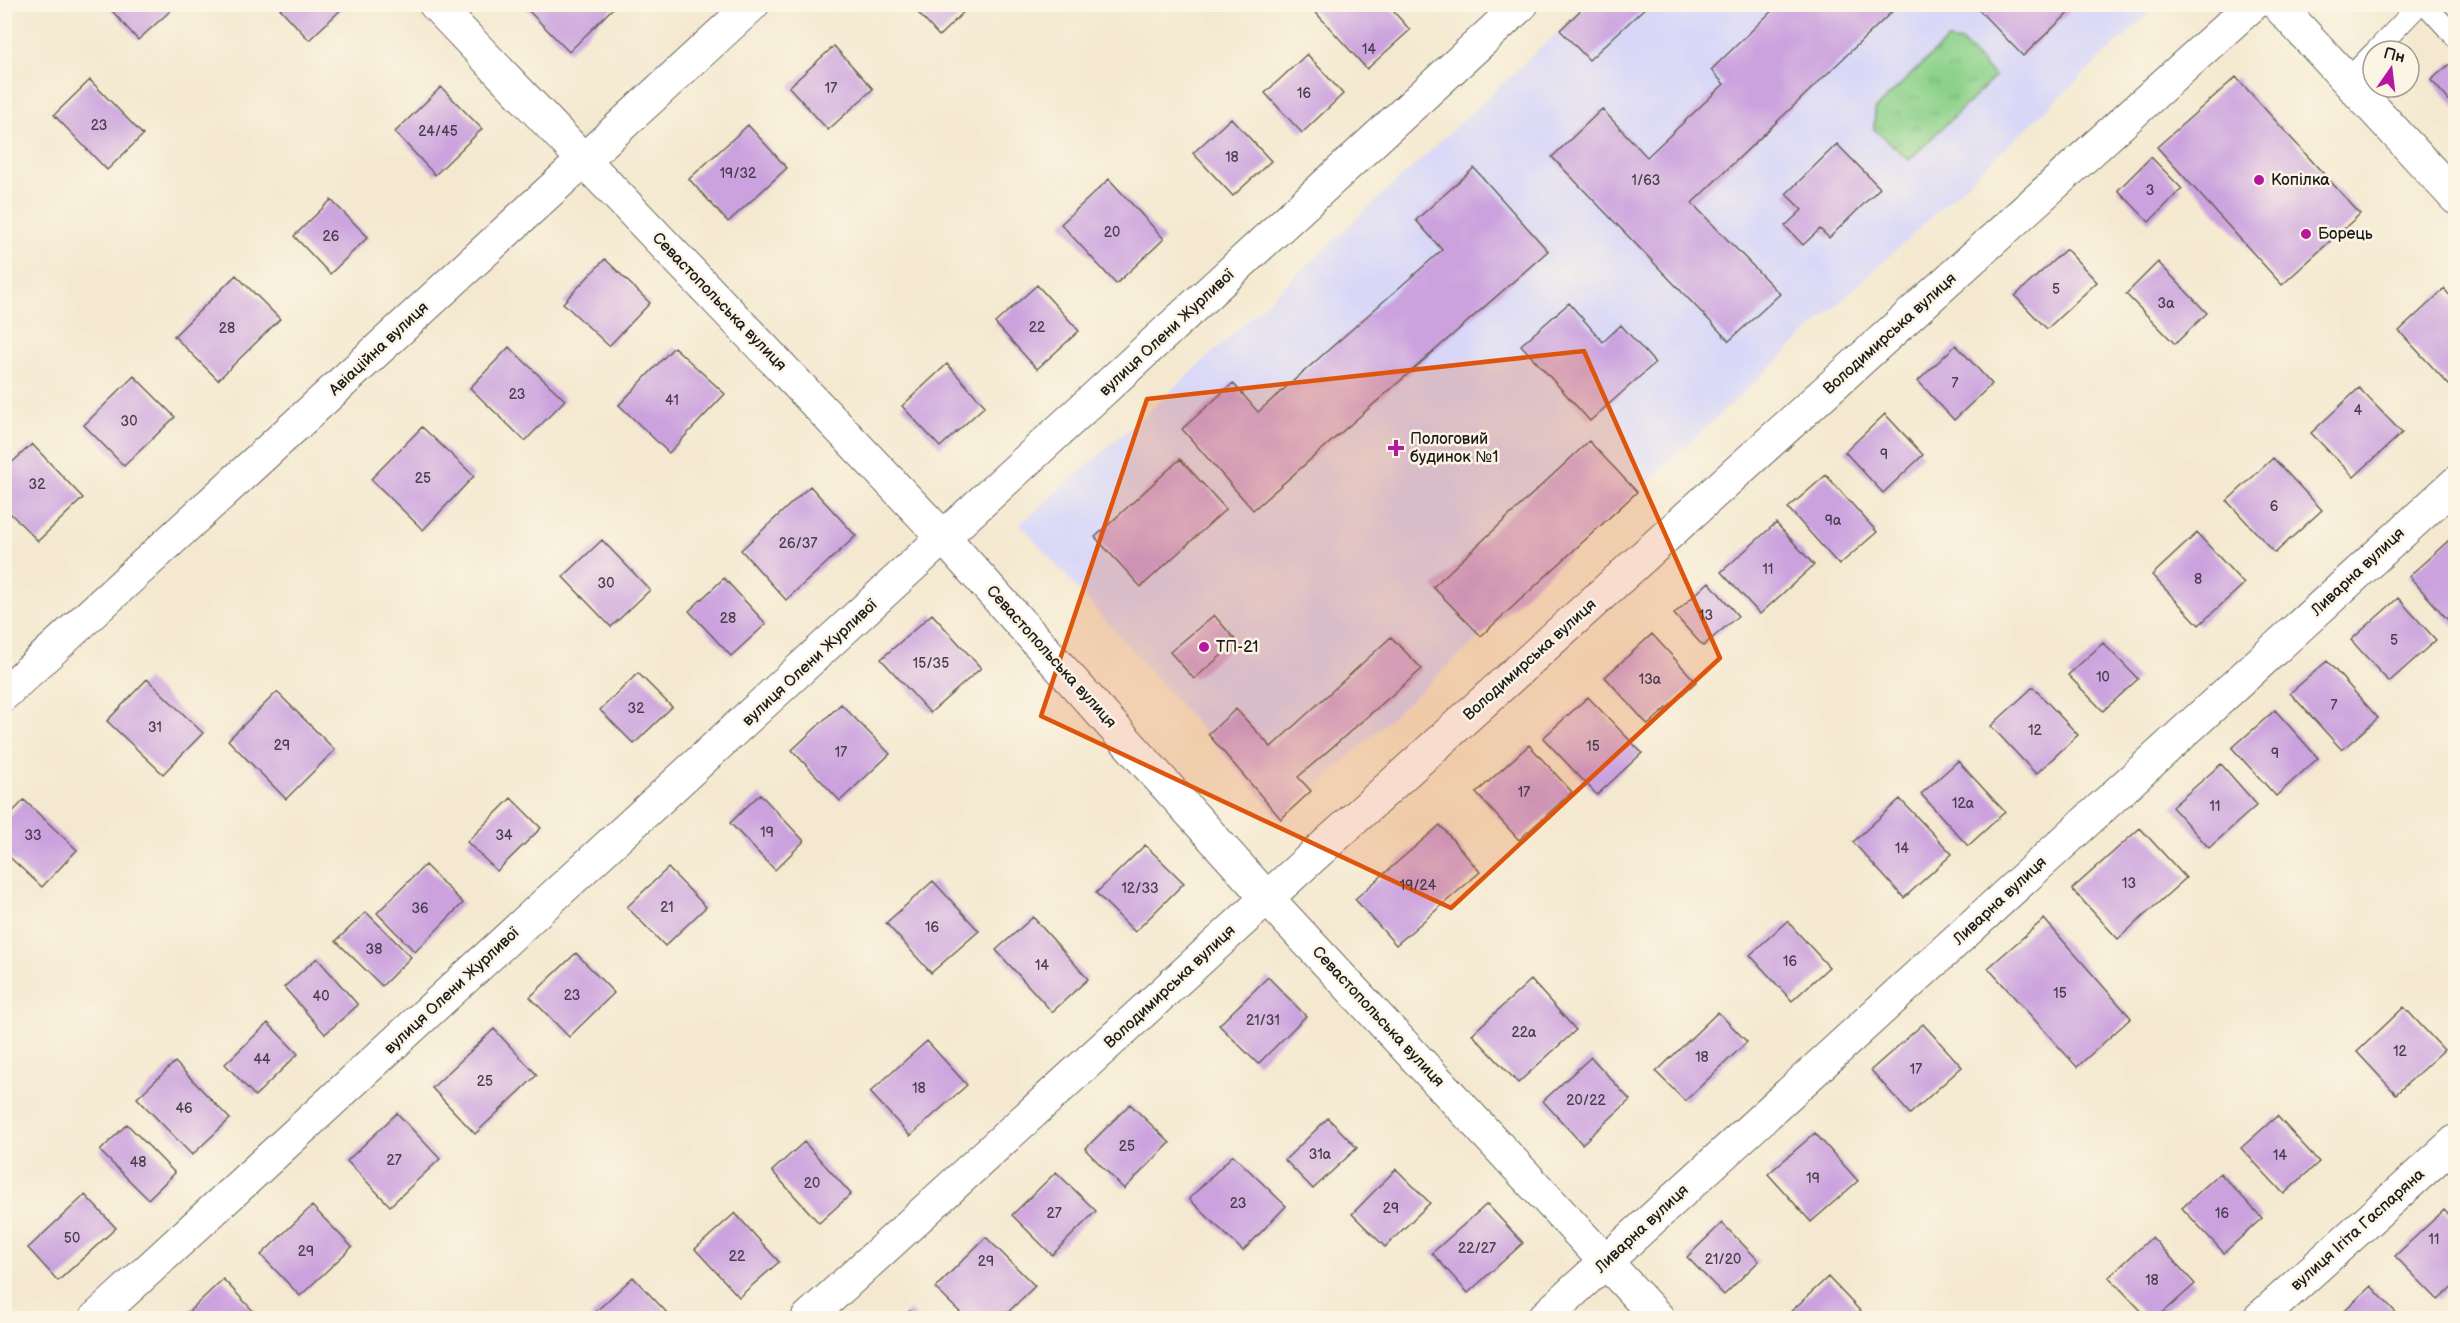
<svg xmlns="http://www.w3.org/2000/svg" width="2460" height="1323" viewBox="0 0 2460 1323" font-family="'Balsamiq Sans',sans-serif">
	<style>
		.built { fill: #d8d7f8 }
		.grass { fill: url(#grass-tufts); stroke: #547654; stroke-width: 1.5 }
		.building { fill: #cba2de }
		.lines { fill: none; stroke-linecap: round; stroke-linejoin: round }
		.lane-casing { stroke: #68645b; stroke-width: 22 }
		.street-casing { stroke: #68645b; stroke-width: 35 }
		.primary-casing { stroke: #68645b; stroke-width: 35 }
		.lane { stroke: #fff; stroke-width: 20 }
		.street { stroke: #fff; stroke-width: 33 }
		.primary { stroke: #fff; stroke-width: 33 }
		.marked { fill: #de560d; fill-opacity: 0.2; stroke: #de560d; stroke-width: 4.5; stroke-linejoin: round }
		.poi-dot { fill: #b5179e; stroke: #fcf5e5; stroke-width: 2 }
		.labels { text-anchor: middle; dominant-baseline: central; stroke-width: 5; stroke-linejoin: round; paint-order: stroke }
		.number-label { font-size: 14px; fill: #483e4c }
		.poi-label { font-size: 16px; fill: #1c1c1c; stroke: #fcf5e5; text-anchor: start }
		.street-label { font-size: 16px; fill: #1c1c1c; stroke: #fcf5e5 }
	</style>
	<defs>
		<pattern id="grass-tufts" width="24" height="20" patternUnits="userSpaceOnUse" patternTransform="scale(1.5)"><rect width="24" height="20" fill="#8cd18b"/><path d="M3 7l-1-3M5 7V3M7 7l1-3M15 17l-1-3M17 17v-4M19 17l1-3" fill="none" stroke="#78b377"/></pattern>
	</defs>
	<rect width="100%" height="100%" fill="#fcf5e5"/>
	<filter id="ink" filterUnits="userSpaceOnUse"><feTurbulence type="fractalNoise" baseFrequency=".0167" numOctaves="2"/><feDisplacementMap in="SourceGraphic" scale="12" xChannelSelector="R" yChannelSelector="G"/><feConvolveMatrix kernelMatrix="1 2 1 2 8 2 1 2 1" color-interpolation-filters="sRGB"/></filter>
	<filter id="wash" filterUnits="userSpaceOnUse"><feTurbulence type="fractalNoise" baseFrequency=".008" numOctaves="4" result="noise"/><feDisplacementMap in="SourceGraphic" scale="24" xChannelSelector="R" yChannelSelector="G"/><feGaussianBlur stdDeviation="1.35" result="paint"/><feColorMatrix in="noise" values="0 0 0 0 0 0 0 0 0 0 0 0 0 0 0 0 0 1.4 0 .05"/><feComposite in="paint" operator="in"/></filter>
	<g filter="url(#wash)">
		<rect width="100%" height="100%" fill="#f4e9d0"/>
		<path class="built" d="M1587 5H2158L1637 492 1281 819 1020 524 1157 404Z"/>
		<path class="grass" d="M1947 40 1962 42 1995 77 1909 160 1874 129 1875 109Z"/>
		<g id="blocks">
			<path class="building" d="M106 4H178L138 40Z
				M276 4H347L309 40Z
				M522 4H617L569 52Z
				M910 4H972L939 36Z
				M1308 4H1387L1410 30 1367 69Z
				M1587 4H1649L1589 60 1560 30Z
				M1779 4H1900L1692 203 1780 294 1729 341 1552 157 1602 109 1647 157 1724 84 1711 70Z
				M1973 4H2078L2023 56Z
				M834 46 873 89 828 130 789 87Z
				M1307 54 1343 94 1302 133 1265 93Z
				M2452 62 2456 66V108L2431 80Z
				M2236 77 2360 214 2282 285 2157 147Z
				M90 80 143 135 107 170 54 115Z
				M441 87 482 129 435 175 395 132Z
				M1231 118 1271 161 1233 196 1193 153Z
				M748 125 787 168 728 222 689 179Z
				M1837 144 1880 188 1829 238 1820 229 1803 245 1785 226 1802 210 1786 194Z
				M2151 157 2182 189 2149 222 2118 190Z
				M1474 168 1548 251 1253 510 1182 429 1233 383 1258 412 1442 250 1416 220Z
				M1109 179 1164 239 1116 284 1061 224Z
				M331 200 368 237 330 274 294 236Z
				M2066 249 2097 282 2047 329 2015 296Z
				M605 259 650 303 609 346 563 303Z
				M2158 262 2207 313 2175 344 2126 294Z
				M236 275 280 319 218 380 174 336Z
				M1037 285 1079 331 1037 369 995 323Z
				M2444 289 2456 302V379L2449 385 2399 331Z
				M1569 303 1603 342 1621 325 1655 363 1590 421 1521 345Z
				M1956 345 1992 384 1954 420 1918 381Z
				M509 347 565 400 525 441 470 388Z
				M674 347 725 394 669 453 619 405Z
				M947 364 985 406 940 447 902 406Z
				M134 376 175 417 124 466 84 425Z
				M2359 388 2402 433 2354 477 2311 433Z
				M1885 414 1923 455 1883 493 1845 452Z
				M422 427 474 476 423 530 371 479Z
				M1589 441 1637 492 1481 636 1433 587Z
				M32 444 83 498 38 541 4 507V470Z
				M2273 458 2322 510 2275 553 2227 501Z
				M1180 459 1226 509 1141 587 1095 537Z
				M1826 475 1877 532 1839 565 1788 508Z
				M810 486 856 536 786 600 741 550Z
				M1776 523 1814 565 1760 614 1721 572Z
				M2197 533 2244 584 2199 625 2152 575Z
				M2456 534V629L2409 576Z
				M602 540 650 590 611 627 563 577Z
				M724 578 766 624 731 656 689 611Z
				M1709 582 1738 616 1703 646 1674 614Z
				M2398 598 2436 640 2389 682 2351 640Z
				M932 614 981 668 930 713 881 659Z
				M1214 615 1237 642 1194 679 1170 652Z
				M1652 634 1696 682 1648 725 1605 677Z
				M1391 637 1422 669 1298 777 1311 791 1281 819 1208 734 1236 709 1271 747Z
				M2103 643 2138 679 2103 711 2068 675Z
				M2327 661 2378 718 2342 750 2290 693Z
				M638 673 672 707 634 744 600 710Z
				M147 679 203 733 163 774 107 721Z
				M2033 687 2078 735 2036 774 1991 726Z
				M277 692 335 750 286 799 228 740Z
				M1588 697 1642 753 1597 795 1543 738Z
				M841 704 890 754 840 801 792 750Z
				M2275 710 2318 758 2276 796 2232 748Z
				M1529 745 1572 792 1519 840 1476 793Z
				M1958 761 2005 812 1968 846 1921 794Z
				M2221 764 2257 805 2209 848 2172 807Z
				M760 794 804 841 775 870 730 823Z
				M511 798 541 828 497 871 467 842Z
				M1900 799 1952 854 1904 898 1853 842Z
				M24 800 77 850 42 887 4 852V821Z
				M1440 825 1480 872 1396 945 1355 899Z
				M2140 828 2186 878 2118 939 2072 889Z
				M1145 845 1184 883 1135 932 1096 893Z
				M425 865 463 903 415 952 377 913Z
				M668 868 706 907 665 946 627 907Z
				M933 881 979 931 931 973 886 923Z
				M366 912 411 957 382 986 336 941Z
				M1033 917 1088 979 1052 1012 996 950Z
				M2044 919 2131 1018 2077 1067 1988 968Z
				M1787 921 1829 967 1792 1001 1750 955Z
				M576 953 614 993 569 1037 530 997Z
				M317 958 358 1005 325 1034 284 987Z
				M1268 977 1306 1016 1258 1064 1219 1025Z
				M1531 980 1576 1030 1518 1083 1472 1034Z
				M2404 1007 2444 1050 2396 1094 2357 1052Z
				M1718 1012 1747 1042 1685 1101 1656 1072Z
				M268 1023 298 1054 255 1096 225 1064Z
				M1923 1024 1962 1067 1910 1114 1871 1070Z
				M494 1029 537 1075 475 1134 432 1088Z
				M927 1041 967 1085 910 1136 870 1092Z
				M1591 1057 1630 1100 1582 1144 1543 1101Z
				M175 1062 230 1119 192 1155 137 1098Z
				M1130 1104 1170 1143 1124 1189 1085 1149Z
				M397 1113 440 1159 390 1206 347 1161Z
				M2277 1116 2319 1162 2284 1194 2241 1148Z
				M1328 1118 1357 1148 1313 1189 1285 1160Z
				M127 1124 175 1173 148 1199 100 1151Z
				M1815 1133 1858 1181 1811 1222 1768 1174Z
				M804 1142 851 1194 819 1223 772 1171Z
				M1233 1155 1286 1206 1243 1251 1189 1199Z
				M1396 1169 1430 1203 1385 1247 1352 1214Z
				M1056 1172 1096 1211 1052 1255 1012 1215Z
				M2220 1173 2262 1218 2224 1253 2182 1208Z
				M85 1195 116 1228 58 1281 28 1248Z
				M1487 1204 1523 1243 1468 1293 1432 1253Z
				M312 1206 352 1247 300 1296 261 1255Z
				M2444 1210 2456 1222V1284L2438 1300 2395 1256Z
				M735 1213 779 1262 739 1297 695 1249Z
				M1722 1223 1759 1261 1724 1295 1687 1257Z
				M986 1237 1035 1286 1002 1318H966L935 1288Z
				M2152 1237 2195 1284 2157 1318H2148L2109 1277Z
				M633 1277 672 1318H589Z
				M1828 1277 1867 1318H1784Z
				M223 1279 260 1318H182Z
				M2371 1286 2401 1318H2336Z
				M910 1311 918 1318H902Z"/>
		</g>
	</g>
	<g filter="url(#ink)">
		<use href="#blocks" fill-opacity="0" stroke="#68645b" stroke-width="1.5"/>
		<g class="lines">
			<defs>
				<path id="lane" d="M2425 4 2456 38
					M2375 51 2420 4
					M2347 80 2373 53"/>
				<path id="street" d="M435 4 945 539 1267 898 1658 1318
					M4 694 753 4
					M96 1318 1522 4
					M808 1318 1267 898 2253 4
					M1544 1318 2456 483
					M2260 1318 2456 1141"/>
				<path id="primary" d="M2277 4 2456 198"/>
			</defs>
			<use href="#lane" class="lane-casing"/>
			<use href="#street" class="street-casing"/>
			<use href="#primary" class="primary-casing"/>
			<use href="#lane" class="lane"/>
			<use href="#street" class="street"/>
			<use href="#primary" class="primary"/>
		</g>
	</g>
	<path class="marked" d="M1584 351 1720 658 1451 908 1041 716 1147 399Z"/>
	<g class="poi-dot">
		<circle cx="2259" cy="180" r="6"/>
		<circle cx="2306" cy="234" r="6"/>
		<path d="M1393 439h6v6h6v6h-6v6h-6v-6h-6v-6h6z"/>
		<circle cx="1204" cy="647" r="6"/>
	</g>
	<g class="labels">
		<g class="number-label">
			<text x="1369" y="49">14</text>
			<text x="831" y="88">17</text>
			<text x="1304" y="93">16</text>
			<text x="99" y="125">23</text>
			<text x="438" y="131">24/45</text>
			<text x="1232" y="157">18</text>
			<text x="738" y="173">19/32</text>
			<text x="1646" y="180">1/63</text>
			<text x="2150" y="190">3</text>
			<text x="1112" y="232">20</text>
			<text x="331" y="236">26</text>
			<text x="2056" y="289">5</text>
			<text x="2166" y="303">3а</text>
			<text x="1037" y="327">22</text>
			<text x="227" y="328">28</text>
			<text x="1955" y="383">7</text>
			<text x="517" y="394">23</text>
			<text x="672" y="400">41</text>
			<text x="2358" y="410">4</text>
			<text x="129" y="421">30</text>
			<text x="1884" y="454">9</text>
			<text x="423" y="478">25</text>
			<text x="37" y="484">32</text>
			<text x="2274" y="506">6</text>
			<text x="1833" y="520">9а</text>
			<text x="798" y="543">26/37</text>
			<text x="1768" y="569">11</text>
			<text x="2198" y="579">8</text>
			<text x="606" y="583">30</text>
			<text x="1706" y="615">13</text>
			<text x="728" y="618">28</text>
			<text x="2394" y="640">5</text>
			<text x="931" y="663">15/35</text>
			<text x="2103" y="677">10</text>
			<text x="1650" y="679">13а</text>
			<text x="2334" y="705">7</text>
			<text x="636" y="708">32</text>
			<text x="155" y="727">31</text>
			<text x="2035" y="730">12</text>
			<text x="282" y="745">29</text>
			<text x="1593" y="746">15</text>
			<text x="841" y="752">17</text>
			<text x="2275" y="753">9</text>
			<text x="1524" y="792">17</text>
			<text x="1963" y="803">12а</text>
			<text x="2215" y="806">11</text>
			<text x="767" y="832">19</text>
			<text x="33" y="835">33</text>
			<text x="504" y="835">34</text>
			<text x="1902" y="848">14</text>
			<text x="2129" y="883">13</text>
			<text x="1418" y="885">19/24</text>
			<text x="1140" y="888">12/33</text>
			<text x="667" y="907">21</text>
			<text x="420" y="908">36</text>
			<text x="932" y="927">16</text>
			<text x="374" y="949">38</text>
			<text x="1790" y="961">16</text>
			<text x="1042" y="965">14</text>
			<text x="2060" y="993">15</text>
			<text x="572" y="995">23</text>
			<text x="321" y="996">40</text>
			<text x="1263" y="1020">21/31</text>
			<text x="1524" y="1032">22а</text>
			<text x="2400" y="1051">12</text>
			<text x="1702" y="1057">18</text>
			<text x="262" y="1059">44</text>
			<text x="1916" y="1069">17</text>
			<text x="485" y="1081">25</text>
			<text x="919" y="1088">18</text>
			<text x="1586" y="1100">20/22</text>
			<text x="184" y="1108">46</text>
			<text x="1127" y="1146">25</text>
			<text x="1320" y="1154">31а</text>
			<text x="2280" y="1155">14</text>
			<text x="394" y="1160">27</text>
			<text x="138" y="1162">48</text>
			<text x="1813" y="1178">19</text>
			<text x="812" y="1183">20</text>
			<text x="1238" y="1203">23</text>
			<text x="1391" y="1208">29</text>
			<text x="1054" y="1213">27</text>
			<text x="2222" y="1213">16</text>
			<text x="72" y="1238">50</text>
			<text x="2434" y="1239">11</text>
			<text x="1477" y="1248">22/27</text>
			<text x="306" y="1251">29</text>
			<text x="737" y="1256">22</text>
			<text x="1723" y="1259">21/20</text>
			<text x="986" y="1261">29</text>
			<text x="2152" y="1280">18</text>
		</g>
		<g class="poi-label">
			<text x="2271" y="180">Копілка</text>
			<text x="2318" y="234">Борець</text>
			<text x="1410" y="439">Пологовий<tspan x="1410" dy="18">будинок №1</tspan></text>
			<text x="1216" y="647">ТП-21</text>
		</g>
		<g class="street-label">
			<text transform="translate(719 302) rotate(46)">Севастопольська вулиця</text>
			<text transform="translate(1167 333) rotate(-43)">вулиця Олени Журливої</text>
			<text transform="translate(1890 334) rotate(-42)">Володимирська вулиця</text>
			<text transform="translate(379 349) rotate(-43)">Авіаційна вулиця</text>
			<text transform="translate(2358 572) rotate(-43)">Ливарна вулиця</text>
			<text transform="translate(1051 657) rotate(48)">Севастопольська вулиця</text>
			<text transform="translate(1530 660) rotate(-42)">Володимирська вулиця</text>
			<text transform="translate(810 663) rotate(-43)">вулиця Олени Журливої</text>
			<text transform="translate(2000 901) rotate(-43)">Ливарна вулиця</text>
			<text transform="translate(1170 987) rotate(-43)">Володимирська вулиця</text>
			<text transform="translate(452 991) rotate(-43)">вулиця Олени Журливої</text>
			<text transform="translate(1378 1017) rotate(47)">Севастопольська вулиця</text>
			<text transform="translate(1642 1229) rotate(-43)">Ливарна вулиця</text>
			<text transform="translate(2358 1230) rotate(-42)">вулиця Ігіта Гаспаряна</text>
		</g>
	</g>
	<rect width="2460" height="1323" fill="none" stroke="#fcf5e5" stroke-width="24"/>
	<g transform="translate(2391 69) rotate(14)"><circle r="28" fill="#fcf5e5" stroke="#a29e95" stroke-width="1.5"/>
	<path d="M0-4.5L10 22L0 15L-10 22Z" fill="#b5179e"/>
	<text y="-9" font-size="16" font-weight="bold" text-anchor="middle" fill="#1c1c1c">Пн</text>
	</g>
</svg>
